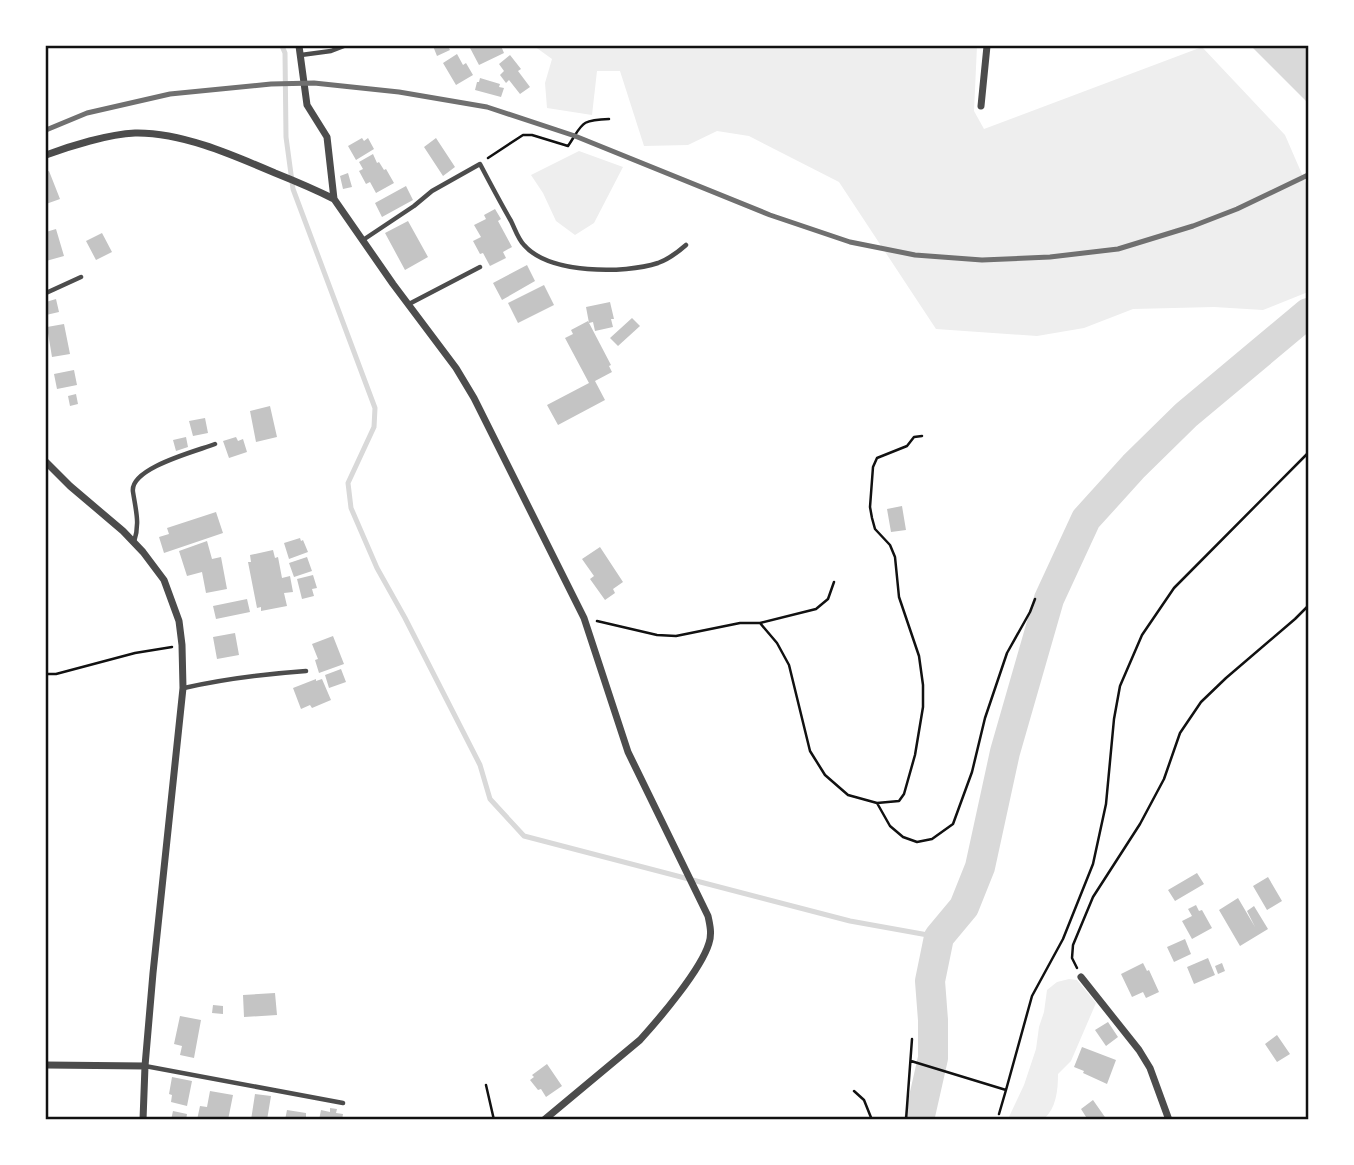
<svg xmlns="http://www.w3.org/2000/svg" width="1354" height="1165" viewBox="0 0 1354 1165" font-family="'Work Sans',sans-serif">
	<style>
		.green { fill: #eee }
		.water { fill: #d9d9d9 }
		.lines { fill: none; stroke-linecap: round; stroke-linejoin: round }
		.stream { stroke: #d9d9d9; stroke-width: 5 }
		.river { stroke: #d9d9d9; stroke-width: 30 }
		.building { fill: #c4c4c4 }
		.path { stroke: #111; stroke-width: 2.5 }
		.service { stroke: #4c4c4c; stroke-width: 4.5 }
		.minor { stroke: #4c4c4c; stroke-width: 7 }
		.rail { stroke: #707070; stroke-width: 5 }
		.neatline { fill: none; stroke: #111; stroke-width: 2.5 }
	</style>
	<rect width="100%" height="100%" fill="#fff"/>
	<path class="green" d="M534 46H977L974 111 984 129 1202 47 1285 135 1308 188V292L1263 310 1214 307 1133 309 1084 328 1037 336 936 329 839 182 749 136 717 131 688 145 644 146 620 71H597L592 115 547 108 545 83 552 59Z
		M579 151 623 167 594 223 575 235 556 221 543 193 531 175Z
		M1069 979 1077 980 1096 1003 1071 1061 1058 1074C1058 1091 1056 1108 1044 1119H1008L1024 1085 1036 1049 1039 1027 1044 1012 1047 990 1057 982Z"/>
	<path class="water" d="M1251 46H1308V103Z"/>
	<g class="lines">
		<path class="stream" d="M282 46 285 53 286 137 293 189 375 408 374 427 348 483 351 508 377 568 405 618 480 765 490 799 524 836 850 921 939 937"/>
		<path class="river" d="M919 1120 933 1058V1020L930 981 939 937 964 907 980 867 1005 752 1049 599 1086 519 1134 466 1186 415 1308 313"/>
	</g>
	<path class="building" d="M433 46H448L450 50 437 56Z
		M469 46H501L504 53 479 65Z
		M457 54 463 65 466 63 473 75 456 85 443 63Z
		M510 55 521 69 518 71 530 87 520 94 509 80 506 83 500 75 504 71 499 64Z
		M480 78 500 84 499 87 504 88 501 97 475 90 477 82H479Z
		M362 138 364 141 368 138 374 149 356 160 348 146Z
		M436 138 455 167 443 176 424 147Z
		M373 154 377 163 379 162 384 170 386 169 394 183 376 193 370 182 366 184 359 171 363 169 359 162Z
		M49 171 60 199 46 204V172Z
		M348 173 352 187 343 189 340 176Z
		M406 186 413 200 382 217 375 203Z
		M495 209 501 219 498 221 512 247 503 252 506 258 490 266 483 253 480 254 473 241 481 237 474 225 486 219 484 215Z
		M408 221 428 257 405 270 385 233Z
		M56 229 64 256 46 261V232Z
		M102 233 112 252 96 260 86 241Z
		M527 265 535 281 502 300 493 283Z
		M544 285 554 305 518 323 508 303Z
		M56 299 59 312 46 315V302Z
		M610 302 614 319H611L613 327 595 331 593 322 589 323 586 307Z
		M632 318 640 326 618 346 610 338Z
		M588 321 611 365 609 366 612 372 595 381 605 400 558 425 547 405 589 383 565 338 573 334 571 330Z
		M64 324 70 354 52 357 47 327Z
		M74 370 77 385 57 389 54 374Z
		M76 394 78 404 70 406 68 396Z
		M270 406 277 437 256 442 250 411Z
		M205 418 208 433 193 436 189 421Z
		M186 437 188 447 176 451 173 440Z
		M236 437 238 441 243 439 247 452 229 458 223 441Z
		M902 506 906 530 891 532 887 509Z
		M216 512 223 533 164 553 159 537 169 534 167 528Z
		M300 538 301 541 303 540 308 552 289 559 284 543Z
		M207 541 212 559 221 557 227 589 206 593 202 572 187 576 179 551Z
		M600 547 623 582 613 589 615 593 605 600 590 579 594 576 582 559Z
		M273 550 275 558 278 557 282 578 290 576 293 592 284 593 287 606 261 611V607L257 608 248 562H251L250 555Z
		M307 557 312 571 294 577 289 563Z
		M313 575 317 588 312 589 314 596 302 599 297 579Z
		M247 599 250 612 216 619 213 606Z
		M235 633 239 655 217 659 213 637Z
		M333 636 344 664 319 673 315 660 318 659 312 644Z
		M341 669 346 682 329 688 325 675Z
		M316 679V681L322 679 331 700 312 708 310 705 301 709 293 688Z
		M1197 873 1204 884 1175 901 1168 890Z
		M1268 877 1282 901 1267 910 1253 886Z
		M1238 898 1255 927 1247 911 1254 906 1268 929 1240 946 1219 910Z
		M1196 905 1199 911 1202 910 1212 928 1192 939 1182 921 1192 916 1188 909Z
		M1185 939 1191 954 1174 962 1167 947Z
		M1208 958 1215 975 1194 984 1187 967Z
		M1143 963 1147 971 1149 970 1159 992 1146 998 1143 992 1132 997 1121 974Z
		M1222 963 1225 971 1218 974 1215 966Z
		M275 993 277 1015 244 1017 243 995Z
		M213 1005 223 1006V1014L212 1013Z
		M180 1016 201 1020 194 1058 180 1055 182 1046 174 1044Z
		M1108 1022 1118 1037 1106 1046 1095 1030Z
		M1277 1035 1290 1054 1277 1062 1265 1044Z
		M1082 1047 1116 1060 1107 1084 1083 1073 1084 1071 1074 1067Z
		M547 1064 562 1086 546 1097 541 1089 538 1090 530 1080 534 1077 532 1075Z
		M172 1077 192 1081 187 1106 171 1102 172 1095 169 1094Z
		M210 1091 233 1095 228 1120H197L200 1106 207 1107Z
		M255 1094 271 1096 267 1120H251Z
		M1093 1100 1107 1120H1088L1081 1109Z
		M330 1108 337 1109 336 1113 343 1114 342 1120H319L321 1110 330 1112Z
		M287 1110 306 1113V1120H285Z
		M173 1111 187 1114 186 1120H171Z"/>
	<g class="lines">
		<path class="path" d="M488 158 523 135H532L568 146C583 124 579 120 609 119
			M597 621 657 635 676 636 740 623H760L777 643 789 665 810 751 825 775 848 795 877 803 899 801 904 794 915 755 923 707V685L919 656 899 597 895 557 890 545 875 529 872 518 870 507 873 467 877 458 907 446 914 437 922 436
			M760 623 816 609 828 599 834 582
			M46 674H56L135 653 172 647
			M877 803 890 826 903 837 917 842 932 839 953 824 972 772 985 718 1007 653 1030 612 1035 599
			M1077 968 1072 958 1073 945 1093 897 1140 824 1164 779 1180 733 1201 702 1226 678 1295 619 1308 606
			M911 1061 1006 1090 1032 996 1063 939 1093 864 1106 804 1114 719 1120 686 1142 635 1174 588 1308 453
			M486 1085 494 1120
			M854 1091 864 1100 872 1120
			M999 1114 1006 1090
			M906 1120 912 1039"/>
		<path class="service" d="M301 55 331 51 344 46
			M363 240 414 206 432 191 480 164C490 183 500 202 511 221 515 229 518 239 524 245 549 274 624 274 658 263 669 259 677 253 686 245
			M46 293 81 277
			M409 304 480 267
			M134 542C140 524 136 511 133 492 129 468 197 451 215 444
			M184 688C224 679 264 674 306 671
			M145 1066 343 1103"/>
		<path class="minor" d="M299 46 307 105 327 137 334 199 393 284 456 368 474 398 584 618 628 752 708 916C710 925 712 934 709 943 701 970 659 1019 640 1040L544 1120
			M981 106 987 46
			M46 155C70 146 109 134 135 133 181 132 233 155 275 173 295 181 314 189 334 199
			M46 462 70 486 123 531 143 552 164 580 179 621 182 645 183 688 153 973 145 1066 143 1120
			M1081 977 1139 1050 1150 1068 1169 1120
			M46 1065 145 1066"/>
		<path class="rail" d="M46 130 87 113 170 94 271 84 314 83 399 92 487 107 575 136 770 215 850 242 915 255 982 260 1050 257 1118 249 1193 226 1237 209 1308 175"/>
	</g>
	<rect width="1354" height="1165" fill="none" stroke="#ffffff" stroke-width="94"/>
	<rect x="47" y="47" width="1260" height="1071" class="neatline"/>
</svg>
